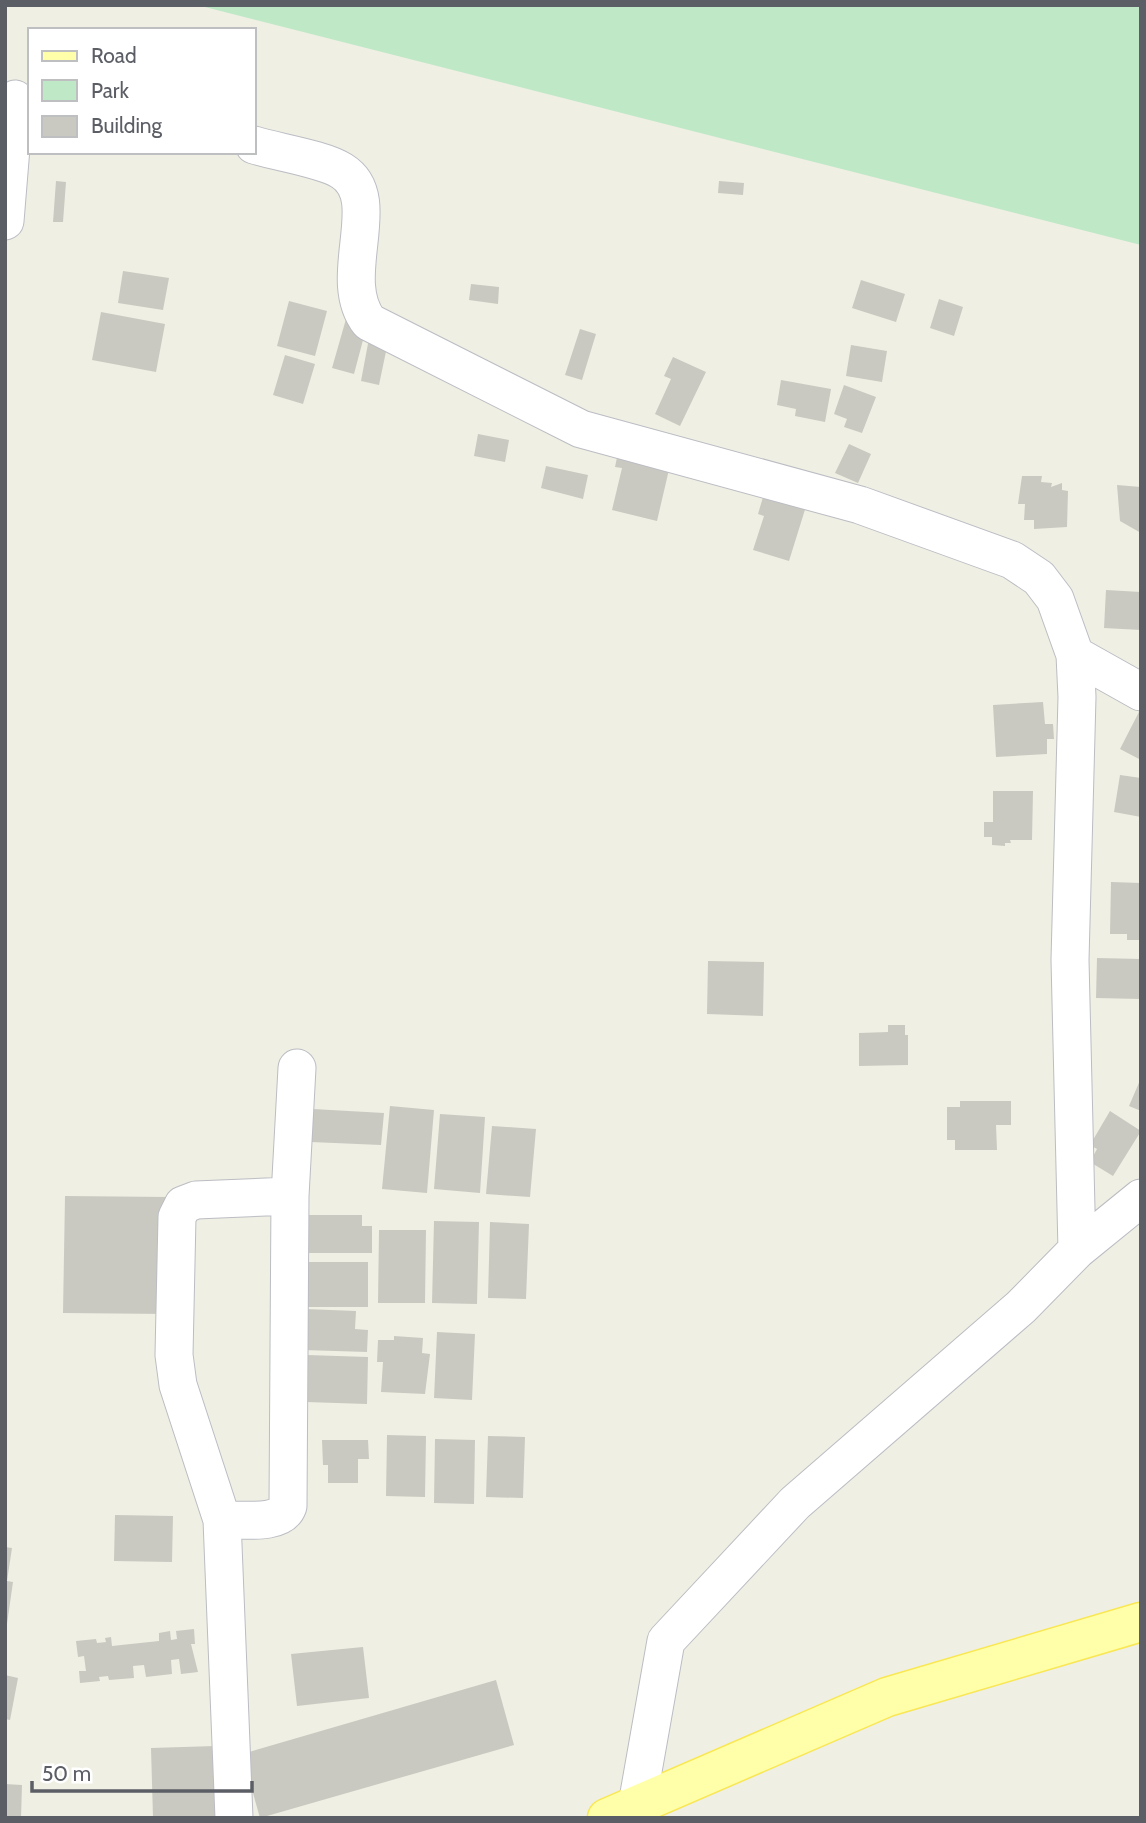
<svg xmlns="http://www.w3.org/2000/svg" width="1146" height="1823" viewBox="0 0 1146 1823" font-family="Cabin,sans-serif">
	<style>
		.green { fill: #bfe8c6 }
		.building { fill: #cac9c1 }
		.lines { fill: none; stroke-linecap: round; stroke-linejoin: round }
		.minor-casing { stroke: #bbbdc3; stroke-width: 39 }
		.major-casing { stroke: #f9e753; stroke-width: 41 }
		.minor { stroke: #fff; stroke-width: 37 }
		.major { stroke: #ffffa9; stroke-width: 38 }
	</style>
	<rect width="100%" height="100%" fill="#efefe4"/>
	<path class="green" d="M197 5H1141V245Z"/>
	<path class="building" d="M56 181 66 182 63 222H53Z
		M719 181 744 183 743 195 718 193Z
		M123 271 169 278 163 310 118 303Z
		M861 280 905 294 896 322 852 308Z
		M471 284 499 287 498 304 469 300Z
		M939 299 963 307 954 336 930 328Z
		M289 301 327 311 315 356 277 346Z
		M101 312 165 324 156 372 92 360Z
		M346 319 367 325 354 374 332 368Z
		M580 329 596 334 582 380 565 375Z
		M370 333 389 337 379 385 361 381Z
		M851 345 887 351 882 382 846 376Z
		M285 355 315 364 303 404 273 395Z
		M673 357 706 372 680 426 655 414 671 379 664 376Z
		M781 380 831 389 825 422 795 416 796 409 777 405Z
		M844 385 876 397 862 433 844 427 847 419 834 414Z
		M478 434 509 440 505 462 474 456Z
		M849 444 871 454 858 483 835 473Z
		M619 448 671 461 657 521 612 510 622 468 615 467Z
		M546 466 588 475 583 499 541 488Z
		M1022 476H1042L1041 482 1052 483 1051 487 1062 483V490L1068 491 1067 527 1034 529V520H1024L1025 504H1018Z
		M1117 485 1141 487V533L1120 521Z
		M766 487 808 500 789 561 753 550 764 516 758 514Z
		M1106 590 1141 592V630L1104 628Z
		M1043 702 1045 724H1053L1054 739H1047V754L996 757 993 705Z
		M1141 708V760L1120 749Z
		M1120 775 1141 778V817L1114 812Z
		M993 791H1033L1032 840H1010L1011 843H1005V846L992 845V837H984V822H993Z
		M1111 882 1141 883V940H1127V934H1110Z
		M1097 958 1141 959V999L1096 998Z
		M708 961 764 962 763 1016 707 1014Z
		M888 1025H905V1035H908V1065L859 1066V1033L888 1032Z
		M1141 1078V1111L1129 1106Z
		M960 1101H1011V1125H996L997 1150H955V1140H947V1107H960Z
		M390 1106 434 1110 427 1193 382 1189Z
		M313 1109 384 1113 381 1145 311 1142Z
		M1110 1111 1141 1131 1113 1176 1090 1162 1097 1149 1090 1145Z
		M440 1114 485 1117 480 1193 434 1189Z
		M492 1126 536 1129 530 1197 486 1194Z
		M65 1196 169 1197 167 1314 63 1313Z
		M306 1215H362V1226H372V1253H306Z
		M434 1221 479 1222 477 1304 432 1303Z
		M490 1222 529 1224 526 1299 488 1298Z
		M379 1230H426L425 1303H378Z
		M308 1262H368V1307H308Z
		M305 1309 356 1311 355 1329 368 1330 367 1352 303 1350Z
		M437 1332 475 1334 472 1400 434 1398Z
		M394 1336 423 1338 422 1353 430 1354 425 1394 381 1392 383 1362H377L378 1340H394Z
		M307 1355 368 1357 367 1404 306 1402Z
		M387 1435 426 1436 425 1497 386 1496Z
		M488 1436 525 1437 523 1498 486 1497Z
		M435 1439 475 1440 474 1504 434 1503Z
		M322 1440H368L369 1459H358V1483H328V1465H323Z
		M115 1515 173 1516 172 1562 114 1561Z
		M5 1547 12 1548 7 1581 13 1582 7 1624Z
		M194 1629 195 1644H191L198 1672 181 1674 179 1659 171 1660 172 1674 146 1677 144 1665 133 1666 134 1678 109 1680 108 1676 99 1677 100 1681 80 1683 79 1671H86L84 1656 78 1657 76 1641 96 1639 97 1643 106 1642 105 1638 111 1637 112 1646 159 1641V1633L170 1631 171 1640 177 1639 176 1631Z
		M363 1647 369 1698 297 1706 291 1654Z
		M5 1675 18 1678 10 1720 5 1719Z
		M496 1680 514 1745 260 1818 242 1754Z
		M215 1746 217 1818H153L151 1748Z
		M5 1784 22 1785 21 1818H5Z"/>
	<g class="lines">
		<defs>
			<path id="minor" d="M254 145C276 152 324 159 342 171 387 199 334 277 369 322L581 429 860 505 1012 560 1039 578 1055 599 1075 655 1077 697 1070 960 1077 1250
				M5 221 15 99
				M1075 655 1141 692
				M222 1520C241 1519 281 1526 288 1506L290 1196 297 1068
				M637 1805 666 1641 795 1503 1021 1307 1077 1250 1141 1198
				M234 1818 222 1520 178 1385 174 1355 177 1217 183 1205 196 1200 290 1196"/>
			<path id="major" d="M607 1818 887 1697 1141 1622"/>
		</defs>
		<use href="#minor" class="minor-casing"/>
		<use href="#major" class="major-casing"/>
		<use href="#minor" class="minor"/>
		<use href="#major" class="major"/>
	</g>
	<rect width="1146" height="1823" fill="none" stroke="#5c5e65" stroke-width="14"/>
	<rect x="28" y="28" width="228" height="126" fill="#ffffff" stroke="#bebfc1" stroke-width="2"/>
	<rect x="42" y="51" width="35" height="10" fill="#ffffa9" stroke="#bebfc1" stroke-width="2"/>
	<text x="91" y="63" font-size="21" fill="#5c5e65">Road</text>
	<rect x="42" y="80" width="35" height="21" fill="#bfe8c6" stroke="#bebfc1" stroke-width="2"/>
	<text x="91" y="98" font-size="21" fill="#5c5e65">Park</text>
	<rect x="42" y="116" width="35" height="21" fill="#cac9c1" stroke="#bebfc1" stroke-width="2"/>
	<text x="91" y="133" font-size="21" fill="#5c5e65">Building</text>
	<path d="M32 1781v10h220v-10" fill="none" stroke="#5c5e65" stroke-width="3.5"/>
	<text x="42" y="1781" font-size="21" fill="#5c5e65" stroke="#ffffff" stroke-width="5" paint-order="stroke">50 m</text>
</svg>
